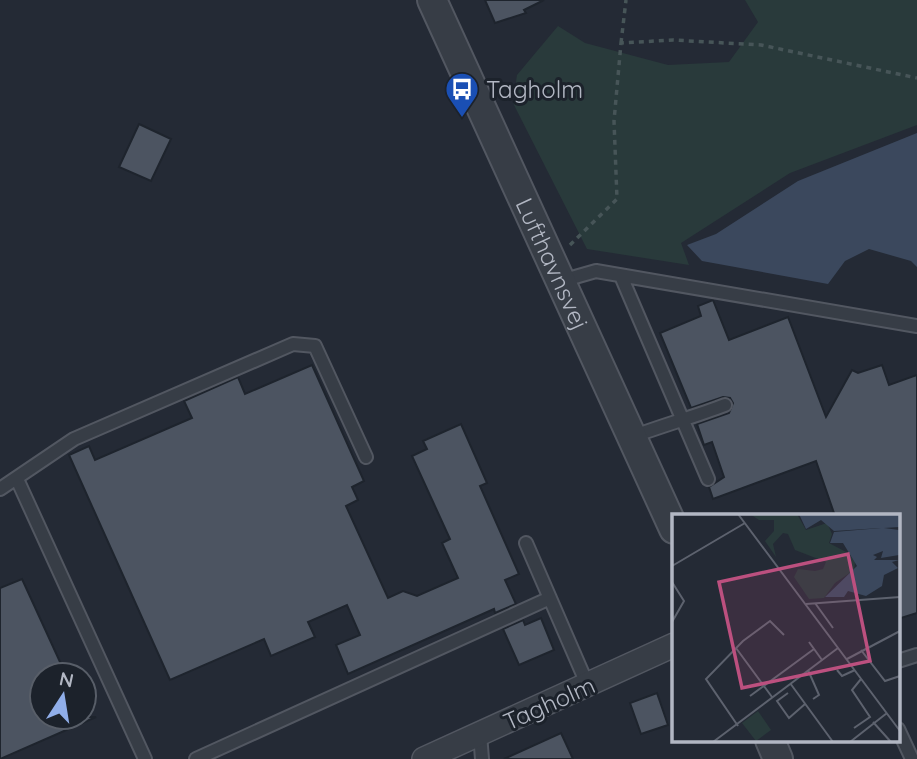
<svg xmlns="http://www.w3.org/2000/svg" width="917" height="759" viewBox="0 0 917 759" font-family="Quicksand,sans-serif">
	<style>
		.green { fill: #293a3b }
		.water { fill: #3b485d }
		.building { fill: #4c5461; stroke: #1e242d; stroke-width: 2 }
		.lines { fill: none; stroke-linecap: round; stroke-linejoin: round }
		.service-casing { stroke: #525761; stroke-width: 16 }
		.minor-casing { stroke: #525761; stroke-width: 26 }
		.tertiary-casing { stroke: #525761; stroke-width: 32 }
		.path { stroke: #475558; stroke-width: 3.5; stroke-dasharray: 5 5; stroke-linecap: butt }
		.service { stroke: #373d46; stroke-width: 12 }
		.minor { stroke: #373d46; stroke-width: 23 }
		.tertiary { stroke: #373d46; stroke-width: 28 }
		.labels { text-anchor: middle; dominant-baseline: central; stroke-width: 6; stroke-linejoin: round; paint-order: stroke }
		.poi-label { font-size: 24px; fill: #b2b7c3; stroke: #1c222b; text-anchor: start }
		.street-label { font-size: 24px; fill: #b2b7c3; stroke: #1c222b }
		.inset-road { fill: none; stroke: #5d626e; stroke-width: 2 }
		.view { fill: #bc507f; fill-opacity: 0.15; stroke: #bc507f; stroke-width: 3.5 }
		.inset-edge { fill: none; stroke: #b2b7c3; stroke-width: 3.5 }
	</style>
	<rect width="100%" height="100%" fill="#242a35"/>
	<path class="green" d="M745 0H917V125L790 173 681 243 689 265 587 249 513 103 517 75 558 26 585 43 668 65 729 62 758 22Z"/>
	<path class="water" d="M917 133V267L911 261 869 249 845 261 828 284 702 261 687 245 716 234 798 181Z"/>
	<path class="building" d="M485 0H544L524 10 526 13 495 23Z
		M139 124 171 139 151 181 119 167Z
		M713 300 729 340 788 317 826 417 852 370 858 373 882 365 889 385 917 375V613L898 619V516H835L816 461 713 499 709 487 724 477 712 442 704 445 697 424 729 413 733 403 730 398 723 397 691 408 660 333 701 316 698 306Z
		M312 365 364 481 352 487 358 500 346 506 388 598 403 591 417 596 458 578 442 543 450 539 412 456 427 449 423 441 461 424 487 483 480 486 519 574 505 580 516 604 495 613 494 609 348 674 336 645 360 635 347 605 308 622 315 637 271 656 264 639 170 680 69 455 89 446 95 460 192 418 184 401 238 377 245 394Z
		M22 579 66 675H42V717H96L0 759V588Z
		M541 618 554 650 519 665 503 629 523 620 525 625Z
		M657 693 668 725 641 734 630 703Z
		M561 733 573 759H504Z"/>
	<g class="lines">
		<defs>
			<path id="service" d="M621 276 708 479
				M561 281 596 271 917 326
				M632 437C663 425 694 417 725 405
				M17 479 145 759
				M0 489 74 439 293 344 315 346 366 457
				M526 543 588 686
				M898 661 917 655
				M898 729 912 759
				M480 734 482 759
				M196 759 550 598"/>
			<path id="minor" d="M424 759 674 645"/>
			<g id="tertiary">
				<path id="s1" d="M432 0 674 529"/>
				<path d="M770 740 778 759"/>
			</g>
		</defs>
		<use href="#service" class="service-casing"/>
		<use href="#minor" class="minor-casing"/>
		<use href="#tertiary" class="tertiary-casing"/>
		<path class="path" d="M621 43 626 0
			M570 245 617 199 614 121 621 43 673 40 761 45 917 78"/>
		<use href="#service" class="service"/>
		<use href="#minor" class="minor"/>
		<use href="#tertiary" class="tertiary"/>
	</g>
	<defs>
		<symbol id="bus-pin" viewBox="-11 -11 22 30"><path d="M0 17L-7.5 6A9.5 9.5 0 1 1 7.5 6Z" fill="#1a4fb4" stroke="#1c222b"/><path d="M-5-6H5V4H4V6H2V4H-2V6H-4V4H-5ZM-3.5-4V0h7V-4ZM-3.5 1.2v1.5H-2V1.2ZM2 1.2v1.5H3.5V1.2Z" fill="#fff"/></symbol>
	</defs>
	<g fill-rule="evenodd">
		<use href="#bus-pin" x="443" y="70" width="38" height="52"/>
	</g>
	<g class="labels">
		<g class="poi-label">
			<text x="486" y="89">Tagholm</text>
		</g>
		<g class="street-label">
			<text stroke="none"><textPath href="#s1" startOffset="290">Lufthavnsvej</textPath></text>
			<text transform="translate(549 703) rotate(-24)">Tagholm</text>
		</g>
	</g>
	<g transform="translate(672 514)">
		<rect width="228" height="228" fill="#242a35"/>
		<path d="M78 0H125L134 16 155 9 160 20 157 29 176 39 183 48 182 56 163 69 152 84 137 85 122 63 126 55 143 57 151 55 154 48 123 36 116 20 111 19 101 30 104 43 93 27 102 17V6H87ZM86 197 99 216 84 227 70 209Z" fill="#293a3b"/>
		<path d="M127 0H227V13L212 14 227 16V41L209 44 211 37 201 41 205 43 202 46H227L220 48 226 54 212 61 210 72 194 82 176 77 172 83H153L185 52 171 29H158L162 18 209 14 162 17 149 6 134 15Z" fill="#3b485d"/>
		<path class="inset-road" d="M66 0 228 217M0 52 73 9M0 68 12 87 0 108M143 89 161 114M134 90 228 83M137 128 150 146M64 134 100 183M189 136 213 167 228 162M175 145 228 117M136 156 147 181 141 185M165 156 170 162 183 156M118 169 161 228M116 179 105 187 117 204 133 190M78 182 142 135M201 208 219 228M66 212 34 165 71 127 98 107 112 121M182 214 198 203 180 176 189 165M41 228 166 134M178 228 215 199"/>
		<path class="view" d="M176 40 198 147 70 174 47 68Z"/>
		<rect width="228" height="228" class="inset-edge"/>
	</g>
	<g transform="translate(63 696) rotate(12)"><circle r="33" fill="#1c222b" stroke="#585e68" stroke-width="2"/>
	<path d="M0-5L12 26L0 18L-12 26Z" fill="#90aee9"/>
	<text y="-10" font-size="19" font-weight="bold" text-anchor="middle" fill="#b2b7c3">N</text>
	</g>
</svg>
